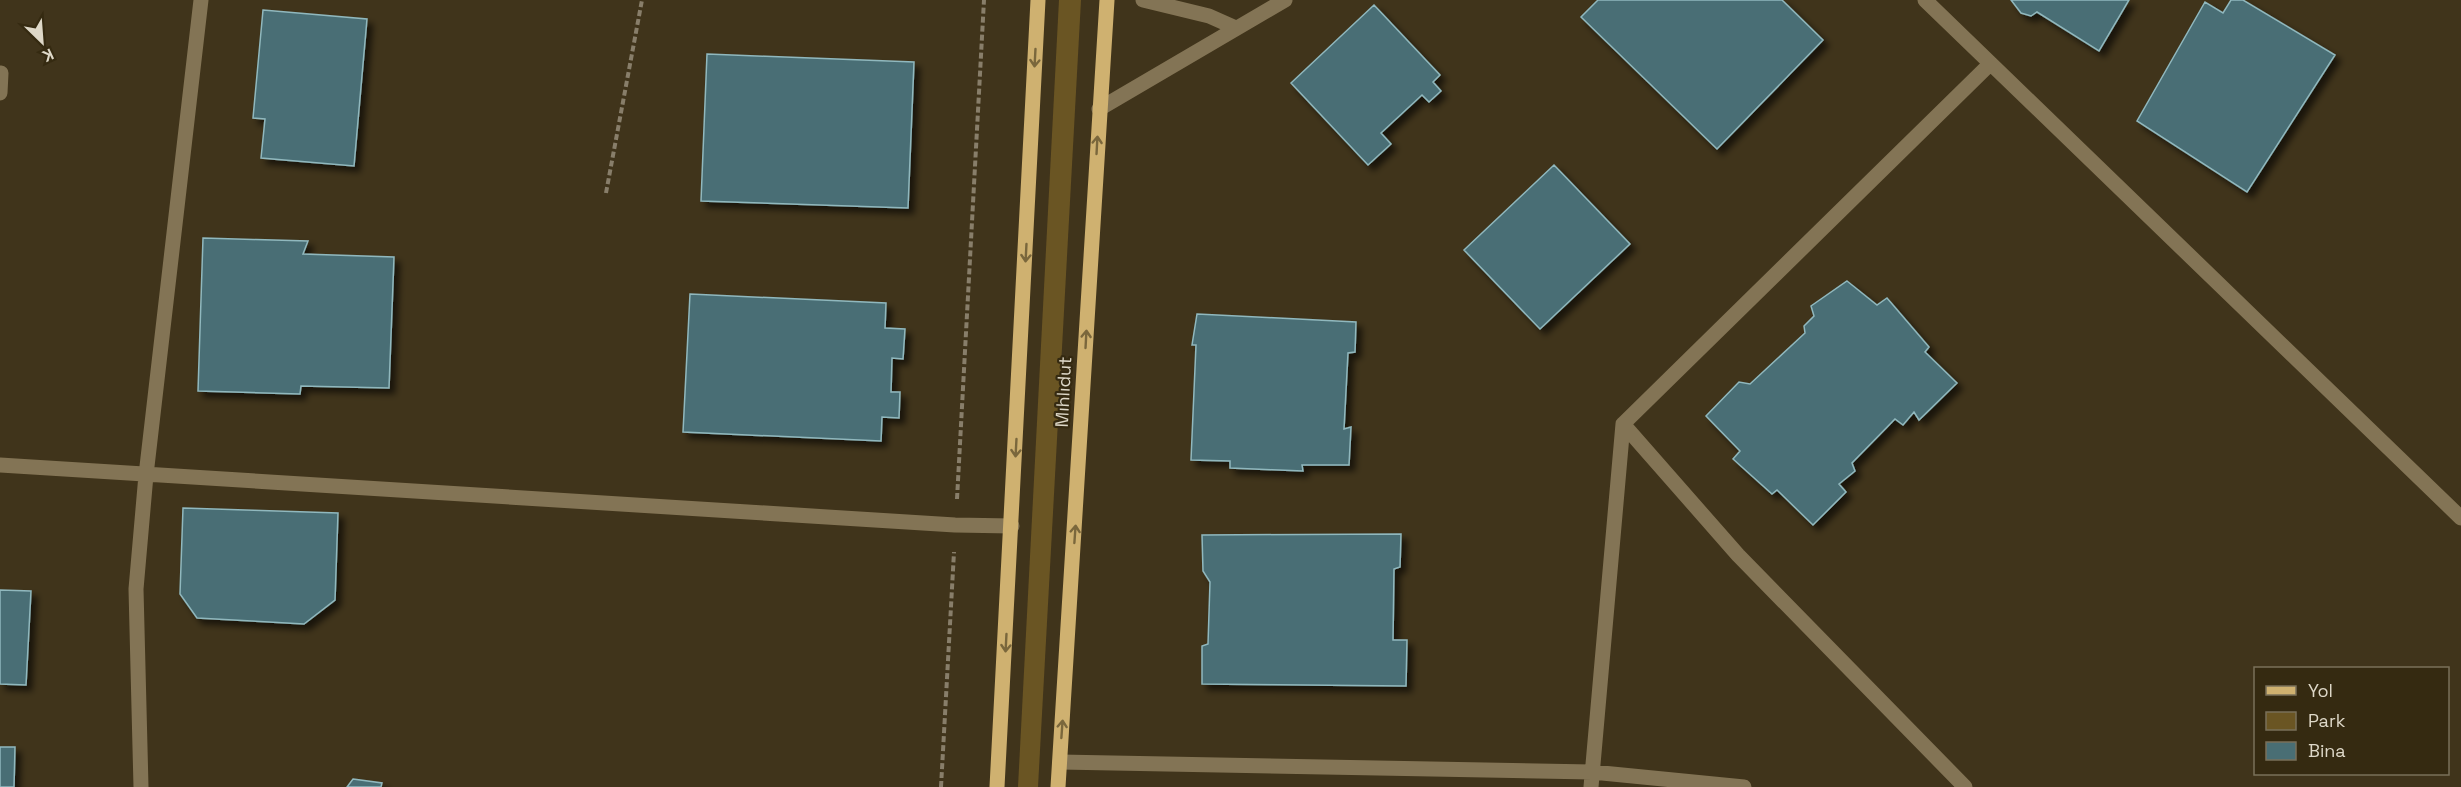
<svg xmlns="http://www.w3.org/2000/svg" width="2461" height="787" viewBox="0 0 2461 787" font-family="'Space Grotesk',sans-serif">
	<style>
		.green { fill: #6a5523 }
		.building { fill: #496e74; stroke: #90b8be; stroke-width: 1.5; filter: url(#shadow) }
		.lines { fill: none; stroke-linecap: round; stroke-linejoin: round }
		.path { stroke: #887e6a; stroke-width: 4; stroke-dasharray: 6 3; stroke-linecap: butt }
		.minor { stroke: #837455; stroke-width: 15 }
		.major { stroke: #cfb170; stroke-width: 15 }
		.oneway { stroke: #7a673c }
		.labels { text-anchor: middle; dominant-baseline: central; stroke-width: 4.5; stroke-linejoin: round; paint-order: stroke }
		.street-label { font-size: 18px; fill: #ded8c8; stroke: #352a11 }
	</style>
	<defs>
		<filter id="shadow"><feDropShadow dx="5.5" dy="5.5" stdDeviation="3" flood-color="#0009"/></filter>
	</defs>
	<rect width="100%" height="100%" fill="#40341b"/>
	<path class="green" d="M1059 0H1081L1038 787H1018Z"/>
	<path class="building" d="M1598 0H1782L1823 40 1717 149 1581 17Z
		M2011 0H2129L2099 51 2037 12 2031 16 2021 13Z
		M2231 0H2243L2335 55 2247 192 2137 121 2205 2 2223 13Z
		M1374 5 1440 75 1433 82 1441 91 1429 102 1422 95 1381 133 1391 144 1368 165 1291 83Z
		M263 10 367 19 354 166 261 158 265 119 253 118Z
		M707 54 914 62 908 208 701 201Z
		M1554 165 1630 244 1540 329 1464 250Z
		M203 238 308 241 303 254 394 257 389 388 301 386 300 394 198 391Z
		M1847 281 1877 305 1887 298 1929 347 1925 352 1957 383 1919 420 1914 412 1903 425 1895 419 1852 463 1855 471 1839 484 1846 492 1813 525 1777 490 1772 494 1733 459 1740 451 1706 416 1739 382 1750 384 1805 333 1804 326 1814 316 1811 306Z
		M690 294 886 303 885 328 905 329 903 359 892 358 891 392H900L899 418 882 417 881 441 683 432Z
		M1197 314 1356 322 1355 352 1348 353 1344 429 1351 427 1349 465H1302L1303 471 1230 468V461L1191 460 1196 345H1192Z
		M183 508 338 513 335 600 304 624 197 618 180 594Z
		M1401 534 1400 567 1394 569 1393 640H1407L1406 686 1202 684V646L1208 644 1210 582 1203 571 1202 535Z
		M0 590 31 591 26 685 0 684Z
		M0 747H15L14 787H0Z
		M353 779 382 783 381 787H347Z"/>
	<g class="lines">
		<path class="path" d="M606 193 642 0
			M957 499 984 0
			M941 787 954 552"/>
		<path class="minor" d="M1143 0 1209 16 1236 28
			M1925 0 2461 518
			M0 93 1 73
			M1099 109 1285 0
			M1623 424 1738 555 1965 787
			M0 465 955 525 1012 526
			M1060 762 1592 772 1744 787
			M141 787 136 589 146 475 201 0
			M1591 787 1623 424 1990 64"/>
		<path class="major" d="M997 787 1038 0
			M1058 787 1107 0"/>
	</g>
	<defs><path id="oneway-shaft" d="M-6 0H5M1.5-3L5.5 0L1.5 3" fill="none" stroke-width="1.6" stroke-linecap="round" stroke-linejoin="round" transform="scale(1.5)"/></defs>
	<g class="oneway">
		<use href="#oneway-shaft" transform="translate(1035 58) rotate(93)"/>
		<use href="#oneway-shaft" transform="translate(1097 145) rotate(-87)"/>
		<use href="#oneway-shaft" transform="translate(1026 253) rotate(93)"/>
		<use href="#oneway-shaft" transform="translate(1086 339) rotate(-87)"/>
		<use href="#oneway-shaft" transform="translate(1016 448) rotate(93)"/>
		<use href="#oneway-shaft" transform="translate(1075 534) rotate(-86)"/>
		<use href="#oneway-shaft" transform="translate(1006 643) rotate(93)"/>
		<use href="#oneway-shaft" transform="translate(1062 729) rotate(-86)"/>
	</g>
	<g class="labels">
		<g class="street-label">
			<text transform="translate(1063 392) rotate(-87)">Mıhlıdut</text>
		</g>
	</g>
	<rect x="2254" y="667" width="195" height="108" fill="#352a11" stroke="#79705a" stroke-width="1.5"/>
	<rect x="2266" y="686" width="30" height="9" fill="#cfb170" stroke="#79705a" stroke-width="1.5"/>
	<text x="2308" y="697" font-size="18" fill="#ded8c8">Yol</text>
	<rect x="2266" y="712" width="30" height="18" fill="#6a5523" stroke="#79705a" stroke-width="1.5"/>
	<text x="2308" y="727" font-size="18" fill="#ded8c8">Park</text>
	<rect x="2266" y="742" width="30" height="18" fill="#496e74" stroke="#79705a" stroke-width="1.5"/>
	<text x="2308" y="757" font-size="18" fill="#ded8c8">Bina</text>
	<g transform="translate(42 42) rotate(155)" stroke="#352a11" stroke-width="4.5" paint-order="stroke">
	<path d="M0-4.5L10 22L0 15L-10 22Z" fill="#ded8c8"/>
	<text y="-9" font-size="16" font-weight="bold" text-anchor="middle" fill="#ded8c8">K</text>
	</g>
</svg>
